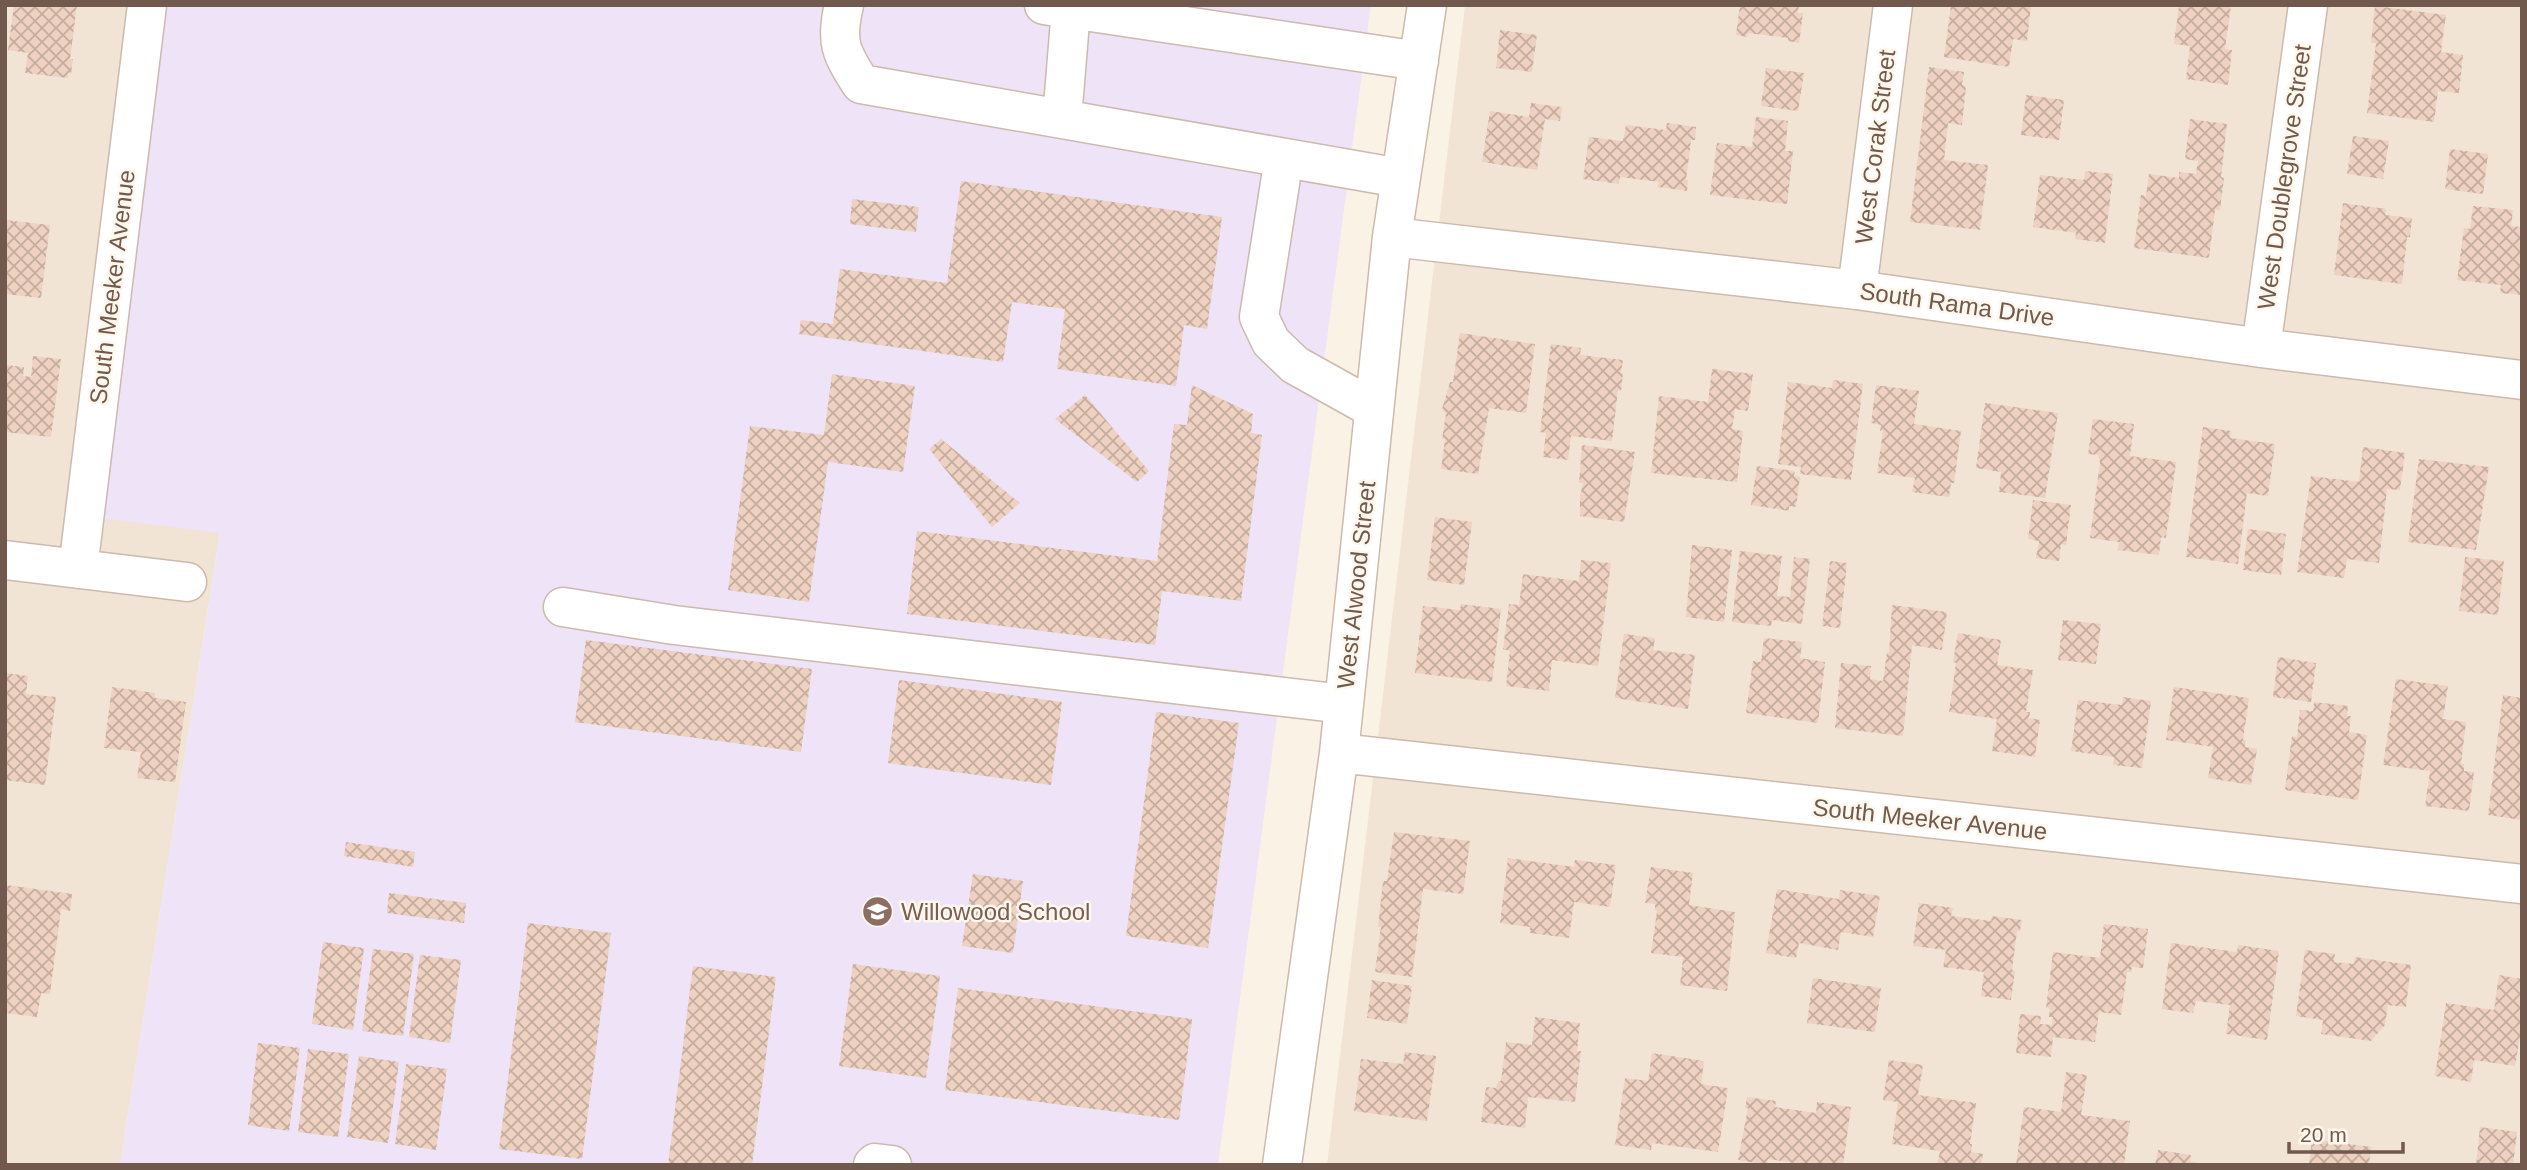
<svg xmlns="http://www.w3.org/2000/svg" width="2527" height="1170" viewBox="0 0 2527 1170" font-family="Arial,sans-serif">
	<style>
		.residential { fill: #f2e4d5 }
		.education { fill: #efe3f7 }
		.building { fill: url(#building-cross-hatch) }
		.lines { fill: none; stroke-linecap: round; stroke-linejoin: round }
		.minor-casing { stroke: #ccbaad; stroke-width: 41 }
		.minor { stroke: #fff; stroke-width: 38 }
		.labels { text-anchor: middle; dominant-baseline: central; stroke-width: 5; stroke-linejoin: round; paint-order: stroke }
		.street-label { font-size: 24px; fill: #72594d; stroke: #fef7ec }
		.education-label { font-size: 24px; fill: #785e54; stroke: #fef7ec; text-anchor: start }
	</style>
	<defs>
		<pattern id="building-cross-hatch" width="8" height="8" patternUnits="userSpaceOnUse" patternTransform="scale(1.75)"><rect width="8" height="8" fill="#eed1c0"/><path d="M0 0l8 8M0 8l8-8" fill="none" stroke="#c5ad9e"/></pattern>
	</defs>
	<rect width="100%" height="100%" fill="#fbf2e6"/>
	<path class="residential" d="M5 5H162L103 518 220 532 120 1165H5Z
		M1465 5H2522V1165H1327Z"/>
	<path class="education" d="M162 5H1371L1218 1165H120L220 533 102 518Z"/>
	<path class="building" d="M14 5H77L70 59H73L71 74 68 73V78L25 73 28 53 8 50Z
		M1740 5H1799L1798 13H1803L1799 43 1788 41V38L1748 33 1747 37 1736 35Z
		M1951 5H2031L2027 41 2013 39 2009 67 1944 57Z
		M2179 5H2231L2225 49 2232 50 2228 85 2186 79 2190 46 2174 44Z
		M2375 6 2446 15 2441 52 2463 55 2459 93 2438 91 2434 122 2367 113 2376 43H2371Z
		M1500 30 1537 35 1532 72 1496 68Z
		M1929 67 1964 72 1962 85 1966 86 1962 125 1948 123 1944 160 1988 165 1980 230 1910 222Z
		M1766 68 1804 73 1798 111 1761 106Z
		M2026 95 2064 100 2059 140 2021 135Z
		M1531 103 1562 107 1560 121 1545 119 1537 170 1482 162 1490 111 1529 117Z
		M1756 117 1788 121 1785 151H1793L1787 204 1710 195 1717 143 1752 147Z
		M2190 119 2227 124 2221 177 2224 178 2220 210H2215L2209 258 2134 248 2141 195 2146 196 2149 174 2179 178V172L2196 174 2198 161 2185 159Z
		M1667 123 1696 127 1695 140H1691L1686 180H1688L1687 191 1658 187 1659 182 1620 177 1619 184 1583 179 1589 137 1623 141 1626 125 1666 130Z
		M2353 136 2389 141 2383 179 2347 174Z
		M2450 149 2488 154 2483 194 2445 189Z
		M2085 171 2113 174 2105 243 2075 239 2076 233 2033 227 2040 175 2084 180Z
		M961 181 1222 217 1207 329 1184 325 1176 386 1057 369 1065 309 1012 302 1003 362 799 334 801 320 833 324 840 269 947 283Z
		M852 199 919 207 916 232 850 224Z
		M2343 203 2386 209 2385 215 2412 218 2410 237H2407L2402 284 2334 275Z
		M2473 206 2513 210 2511 226 2522 227V295L2500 293 2501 285 2457 280 2464 228 2470 229Z
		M5 220 50 225 41 298 5 294Z
		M1460 333 1535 344 1526 413 1489 408 1478 474 1441 469 1445 439H1442L1446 414 1442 409 1450 382H1453Z
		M1551 344 1581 348 1580 355 1623 360 1621 373H1623L1621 391 1618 390 1612 441 1571 436 1568 460 1543 457 1546 433 1540 432Z
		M33 356 61 359 51 437 5 432V365L24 367 23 376 31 377Z
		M1712 369 1753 374 1748 411 1735 409 1732 429 1743 431 1737 482 1651 473 1659 396 1708 402Z
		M832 374 915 386 903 472 828 462 809 602 728 590 750 426 824 435Z
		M1833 380 1863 384 1851 480 1800 474 1801 467 1778 464 1788 382 1832 388Z
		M1192 385 1253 414 1251 433 1262 435 1241 601 1162 591 1155 645 907 614 917 531 1157 561 1174 424 1187 425Z
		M1876 385 1919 391 1914 424 1961 431 1954 483H1951L1949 497 1912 492 1915 478 1877 473 1883 431H1880L1881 425 1871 423Z
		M1085 395 1149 471 1137 482 1055 419Z
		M1985 403 2058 413 2045 498 1999 492 2001 472 1976 468Z
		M2093 419 2134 424 2130 456 2176 462 2166 538 2161 537 2159 555 2118 550 2119 542 2090 538 2100 462 2098 455 2088 454Z
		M2203 427 2231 431 2230 438 2275 444 2268 496 2247 493 2238 564 2186 557Z
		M941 439 1020 503 992 527 929 449Z
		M1582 445 1635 452 1624 522 1580 516V496L1583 483H1579Z
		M2363 447 2405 453 2400 490 2387 489 2379 563 2347 559 2344 578 2297 572 2311 476 2359 482Z
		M2419 459 2489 467 2476 550 2408 542Z
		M1757 466 1795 471 1794 476 1800 477 1796 507 1789 506V511L1751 505Z
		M2033 500 2071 505 2066 545 2061 544 2059 561 2036 558 2039 541 2028 539Z
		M1435 517 1472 522 1464 585 1427 580Z
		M2248 529 2286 534 2281 575 2243 570Z
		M1692 545 1732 550 1724 622 1686 617Z
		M1740 551 1782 556 1777 596 1790 597 1794 557 1810 559 1802 624 1772 620 1771 626 1732 622Z
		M2465 557 2504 561 2498 615 2459 611Z
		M1581 560 1611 563 1598 666 1552 660 1549 691 1506 686 1510 651 1503 649 1509 604 1519 605 1523 574 1579 581Z
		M1830 561 1847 563 1840 628 1822 626Z
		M1461 604 1501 609 1492 682 1415 673 1423 606 1460 610Z
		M1892 605 1947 612 1942 650 1912 645 1903 736 1835 728 1841 663 1871 666 1870 679 1883 681 1887 652 1889 653Z
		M2063 620 2101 624 2096 664 2058 660Z
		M1958 633 2001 640 1997 665 2033 670 2026 712H2030L2029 718 2040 720 2035 757 1992 751 1997 719 1949 712 1956 663 1953 662Z
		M1624 634 1655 638 1653 650 1695 655 1688 709 1615 698Z
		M1764 638 1802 642 1800 658 1825 662 1818 723 1746 713 1753 661 1761 662Z
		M586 640 812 669 801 752 575 722Z
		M2278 657 2316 663 2311 702 2273 697Z
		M5 673 28 676 26 694 56 697 45 785 5 780Z
		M2396 679 2448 686 2443 719 2466 722 2461 764H2464V771L2474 772 2469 811 2425 806 2430 771 2383 765Z
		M899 680 1062 702 1051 785 888 763Z
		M112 687 155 693V698L186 702 175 782 137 778 141 752 104 748Z
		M2174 687 2249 698 2243 740H2246L2245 747 2257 749 2251 785 2208 778 2213 747 2166 740Z
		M2503 695 2522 698V820L2488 815Z
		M2123 697 2151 701 2142 768 2113 765 2114 757 2071 751 2078 700 2122 705Z
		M2314 702 2348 706 2347 716H2351L2349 732 2367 735 2358 800 2285 790 2292 736 2297 737 2300 710 2313 711Z
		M1156 712 1239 723 1208 948 1126 936Z
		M1394 832 1470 841 1463 894 1423 889 1412 977 1375 972 1381 927H1378L1383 881H1387Z
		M346 842 415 852 413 867 344 856Z
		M1508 858 1574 867 1575 860 1616 865 1610 907 1574 902 1569 938 1530 933V927L1500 923Z
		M1651 867 1693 873 1689 905 1735 912 1727 991 1680 985 1683 957 1651 953 1657 911 1655 910V904L1645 903Z
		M973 874 1023 881 1013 953 962 946Z
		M6 885 72 894 70 911 61 909 50 994 41 993 37 1017 5 1013Z
		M1777 889 1839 899 1840 890 1880 896 1873 937 1841 932 1838 950 1799 943 1796 958 1766 953Z
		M389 893 466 903 464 923 387 913Z
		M1919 903 1953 908 1951 916 1991 921 1992 916 2022 920 2020 931H2017L2012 970 2015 971 2011 1000 1981 996 1984 972 1943 967 1946 950 1913 946Z
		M528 923 611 933 582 1159 499 1149Z
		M2104 924 2148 929 2143 968 2132 967 2131 972H2127L2121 1015 2099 1012 2095 1042 2053 1037 2051 1057 2016 1053 2020 1014 2041 1016 2040 1024 2052 1025 2053 1017H2049L2050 1009 2046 1008 2053 952 2100 958Z
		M323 942 364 948 353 1030 312 1024Z
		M2171 943 2237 952 2238 945 2279 951 2267 1040 2226 1034 2230 1005 2196 1001 2193 1013 2162 1009Z
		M373 949 414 954 403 1036 362 1031Z
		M2305 950 2335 954 2334 962 2354 964 2355 957 2411 965 2406 1007 2388 1005 2385 1025 2371 1041 2321 1034 2323 1020 2296 1016Z
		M420 955 461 960 450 1043 409 1037Z
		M853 964 940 976 926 1078 839 1066Z
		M693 966 776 977 752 1165H668Z
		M2499 975 2522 979V1025L2515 1066 2474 1060 2471 1082 2435 1076 2446 1003 2494 1010Z
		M1813 978 1881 988 1875 1032 1807 1023Z
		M1372 980 1412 986 1407 1024 1367 1018Z
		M958 988 1192 1019 1179 1120 945 1090Z
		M1535 1017 1580 1023 1577 1051H1581L1575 1102 1528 1097 1525 1128 1481 1122 1486 1087 1496 1088 1498 1081H1501L1506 1042 1532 1045Z
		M258 1043 300 1048 289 1131 248 1125Z
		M308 1049 349 1054 338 1137 298 1132Z
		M1405 1052 1436 1056 1427 1121 1354 1111 1361 1059 1403 1064Z
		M1652 1053 1704 1061 1701 1084 1728 1088 1718 1152 1652 1143 1651 1150 1615 1145 1625 1078 1648 1081Z
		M359 1056 399 1062 388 1143 347 1137Z
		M1889 1060 1923 1065 1918 1095 1976 1103 1970 1144H1972L1971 1152 1983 1154 1981 1165H1937L1940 1151 1892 1144 1898 1102 1883 1100Z
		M406 1064 447 1069 436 1150 395 1144Z
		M2066 1072 2087 1075 2081 1115 2130 1121 2124 1165H2016L2024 1107 2061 1112Z
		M1747 1097 1776 1101 1775 1107 1816 1113 1817 1102 1851 1107 1843 1165H1807L1768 1159 1767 1165 1738 1160 1748 1108H1745Z
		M2480 1127 2517 1132 2513 1165H2476Z
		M2312 1139 2371 1147 2369 1165H2309Z
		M2158 1150 2191 1155 2190 1161 2204 1165H2155Z"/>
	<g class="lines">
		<defs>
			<path id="minor" d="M844 5C835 42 841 53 861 84L1400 178
				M1044 5 1419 61
				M1062 119 1071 9
				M1284 158 1259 317 1271 342 1295 365 1374 409
				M1392 237 1857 290 2261 348 2522 380
				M1857 290 1893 5
				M2261 348 2308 5
				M5 560 187 582
				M78 569 147 5
				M563 607 674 625 1344 704
				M1339 753 2522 884
				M873 1165 875 1163 892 1165
				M1282 1165 1339 753 1392 237 1427 5"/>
		</defs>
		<use href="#minor" class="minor-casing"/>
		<use href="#minor" class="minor"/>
	</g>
	<defs>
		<symbol id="school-disc" viewBox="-11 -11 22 22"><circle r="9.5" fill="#8d6e63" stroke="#fef7ec"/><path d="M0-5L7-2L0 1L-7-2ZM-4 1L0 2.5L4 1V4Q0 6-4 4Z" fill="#fff"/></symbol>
	</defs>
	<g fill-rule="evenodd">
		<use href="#school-disc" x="860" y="894" width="35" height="35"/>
	</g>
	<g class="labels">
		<g class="street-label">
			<text transform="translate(1875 147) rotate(-83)">West Corak Street</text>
			<text transform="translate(2284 177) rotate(-82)">West Doublegrove Street</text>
			<text transform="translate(112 287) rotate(-83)">South Meeker Avenue</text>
			<text transform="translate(1957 304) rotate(8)">South Rama Drive</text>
			<text transform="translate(1356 585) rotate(-84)">West Alwood Street</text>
			<text transform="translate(1930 819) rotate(6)">South Meeker Avenue</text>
		</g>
		<g class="education-label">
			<text x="901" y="911">Willowood School</text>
		</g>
	</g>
	<rect width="2527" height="1170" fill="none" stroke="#72594d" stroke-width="14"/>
	<path d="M2289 1142v10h114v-10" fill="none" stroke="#72594d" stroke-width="3.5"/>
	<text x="2300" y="1142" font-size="21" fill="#72594d" stroke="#fef7ec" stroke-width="5" paint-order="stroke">20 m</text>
</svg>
